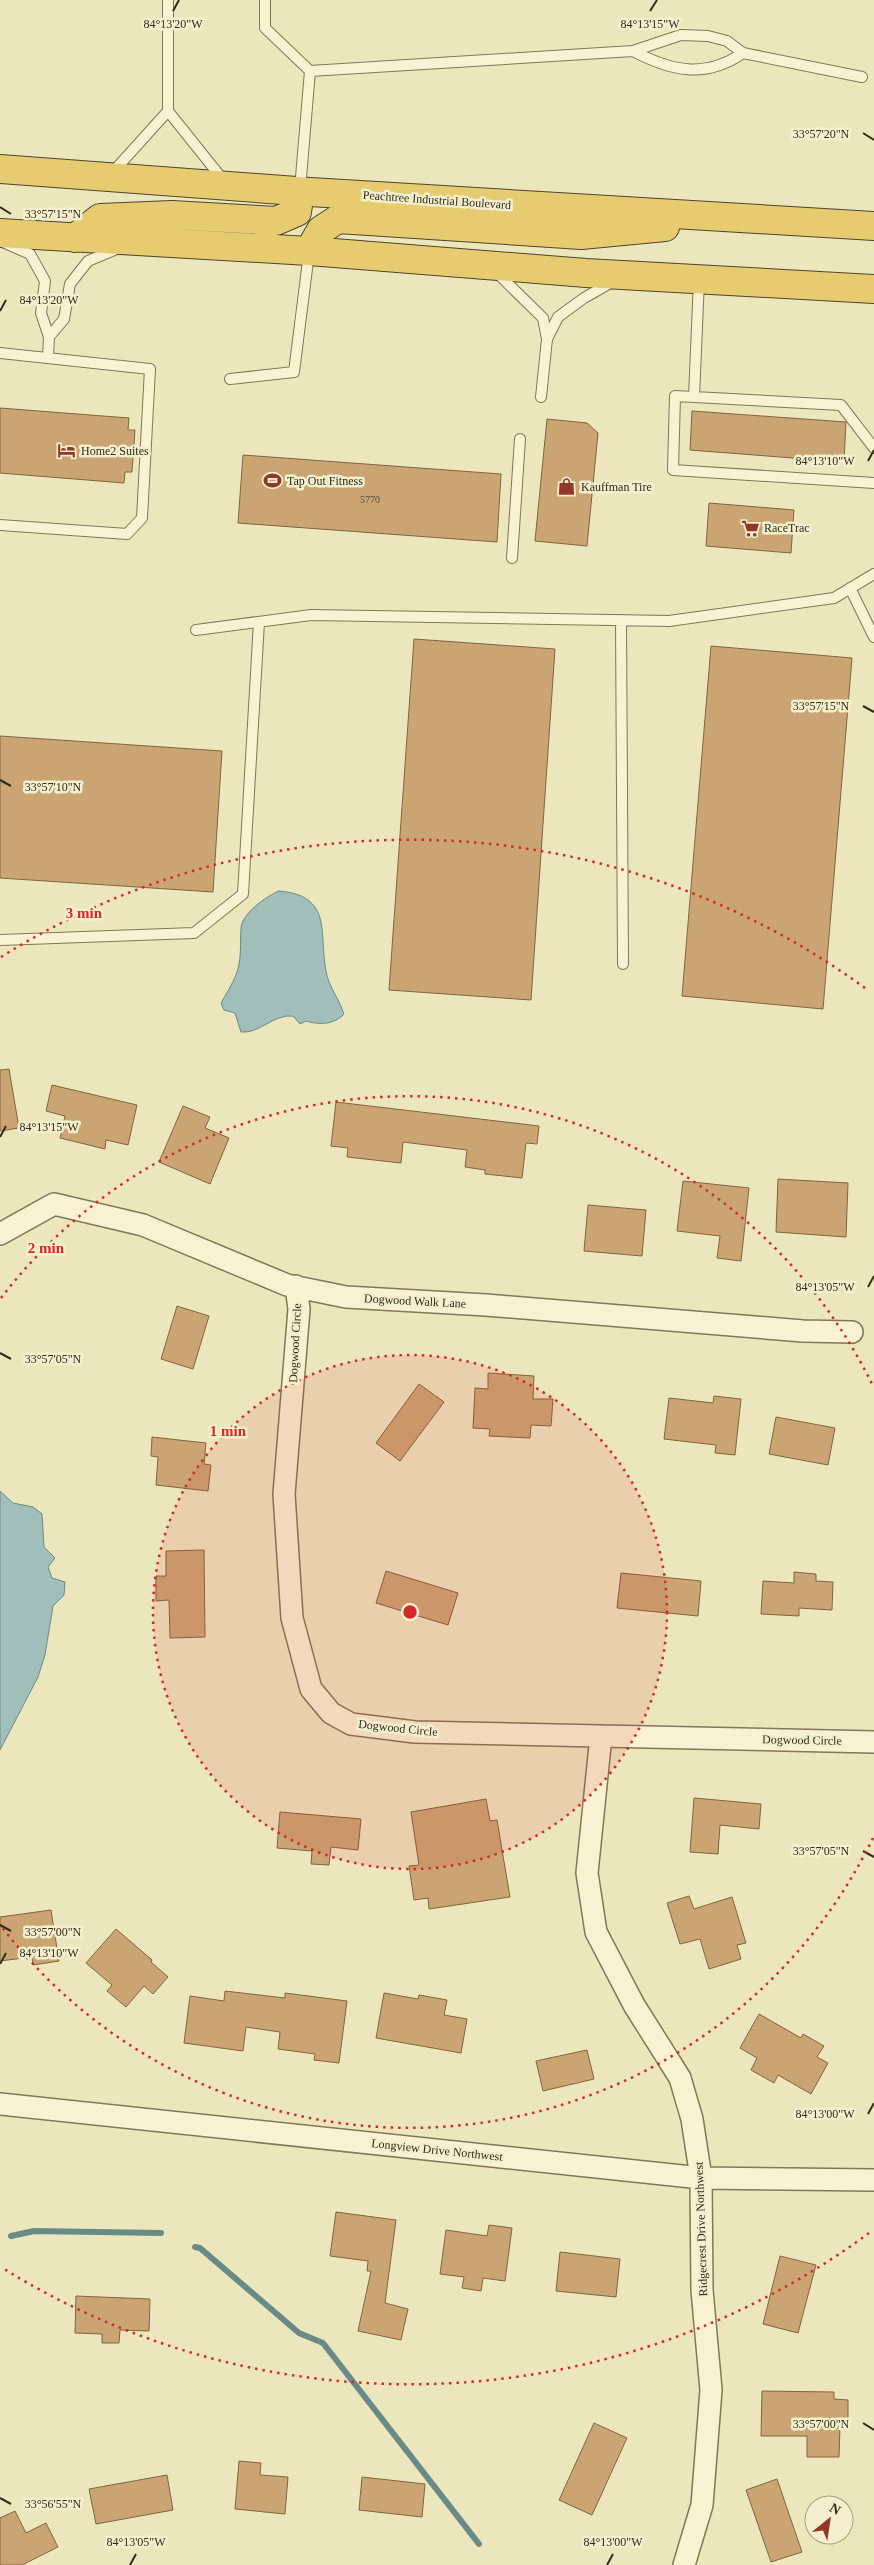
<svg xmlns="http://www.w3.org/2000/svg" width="874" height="2565" viewBox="0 0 874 2565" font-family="'Times New Roman',serif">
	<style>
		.water { fill: #a1beba; stroke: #698b88 }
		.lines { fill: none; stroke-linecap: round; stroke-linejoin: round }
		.stream { stroke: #698b88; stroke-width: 6 }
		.building { fill: #caa573; stroke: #82643d }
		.service-casing { stroke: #847657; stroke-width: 12 }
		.minor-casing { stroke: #847657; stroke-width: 24 }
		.trunk-casing { stroke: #51432b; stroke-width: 30 }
		.service { stroke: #f8f2d0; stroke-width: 10 }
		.minor { stroke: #f8f2d0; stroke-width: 21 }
		.trunk { stroke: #e6cb71; stroke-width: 28 }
		.ticks { fill: none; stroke: #332b1b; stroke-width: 2 }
		.ring { fill: none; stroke: #d62828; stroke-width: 2.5; stroke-dasharray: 2.5 5 }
		.labels { text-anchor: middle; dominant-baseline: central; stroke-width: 5; stroke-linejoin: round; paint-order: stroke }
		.number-label { font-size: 10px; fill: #594a31 }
		.street-label { font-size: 12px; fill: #332b1b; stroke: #f4efcc }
		.poi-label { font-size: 12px; fill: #332b1b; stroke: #f4efcc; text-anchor: start }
		.ticks-label { font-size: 12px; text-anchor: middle; fill: #332b1b; stroke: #f4efcc; stroke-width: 5; stroke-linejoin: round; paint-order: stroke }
		.centre { fill: #d62828; stroke: #f4efcc; stroke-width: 2.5 }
		.ring-label { font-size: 15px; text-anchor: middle; font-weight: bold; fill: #d62828; stroke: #f4efcc; stroke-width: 5; stroke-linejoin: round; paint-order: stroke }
	</style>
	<rect width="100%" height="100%" fill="#ece6bd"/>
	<path class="water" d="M279 891C339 896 315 942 329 982 333 992 340 1002 344 1014 334 1025 319 1025 306 1021L300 1024 293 1016C273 1014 260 1034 241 1032L235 1013 224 1010 221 1003C226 994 232 985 236 975 242 959 240 944 241 928 242 913 267 896 279 891Z
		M0 1491 13 1503 33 1507 42 1514 44 1547 55 1558 48 1567 52 1578 65 1582 64 1595 53 1606 45 1655 38 1677 0 1750Z"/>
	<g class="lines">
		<path class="stream" d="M11 2236 34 2231 161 2233
			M195 2247 200 2248 299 2333 323 2343 479 2544"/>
	</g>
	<path class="building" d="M0 408 129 418 128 430H135L132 472H125L124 483 0 473Z
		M692 411 846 422 844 462 690 450Z
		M547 419 587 423 598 433 587 546 535 541Z
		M243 455 501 474 497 542 238 523Z
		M709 503 794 510 791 553 706 546Z
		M414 639 555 649 531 1000 389 990Z
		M711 646 852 658 823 1009 682 996Z
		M0 736 222 751 213 892 0 878Z
		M9 1069 19 1128 0 1131V1070Z
		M52 1085 137 1105 128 1145 106 1140 105 1149 60 1138 65 1116 46 1111Z
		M336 1102 539 1126 537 1144 526 1143 522 1178 485 1174V1170L465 1167 467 1150 403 1142 401 1163 347 1157 348 1148 331 1146Z
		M183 1106 210 1117 205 1128 229 1138 210 1184 159 1162Z
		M778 1179 848 1183 846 1237 776 1232Z
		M683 1181 749 1188 741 1261 717 1258 720 1236 677 1231Z
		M588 1205 646 1210 642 1256 584 1251Z
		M177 1306 209 1316 193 1369 161 1359Z
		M488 1373 534 1376 533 1399H553L551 1426 531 1425 530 1438 489 1436 490 1429 473 1428 475 1388 488 1389Z
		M419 1384 444 1402 400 1461 376 1443Z
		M714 1396 741 1399 735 1455 715 1453 716 1445 664 1439 669 1398 713 1403Z
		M776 1417 835 1428 828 1465 769 1454Z
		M152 1437 206 1443 204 1464 211 1465 208 1491 156 1485 158 1457 151 1456Z
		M204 1550 205 1637 170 1638 169 1600 156 1601V1576H166V1551Z
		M386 1571 458 1593 448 1625 376 1603Z
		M794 1572 816 1574V1581L833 1582 832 1610 799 1608V1616L761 1614 763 1581 794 1583Z
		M621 1573 701 1581 698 1616 617 1608Z
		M694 1798 761 1804 759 1829 720 1825 718 1854 690 1852Z
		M486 1799 490 1821 497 1820 510 1897 429 1909 428 1898 414 1900 409 1866 419 1865 411 1812Z
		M280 1812 361 1819 358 1850 331 1847 329 1865 311 1864 312 1851 277 1848Z
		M689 1896 694 1909 732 1897 746 1943 737 1945 741 1959 709 1969 700 1939 680 1944 667 1903Z
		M51 1910 59 1961 33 1965 32 1957 0 1961V1917Z
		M116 1929 152 1960 151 1962 168 1977 153 1994 144 1986 126 2007 107 1991 112 1985 86 1963Z
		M225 1991 285 1998V1993L347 2001 339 2063 314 2060 315 2054 278 2049 280 2032 246 2027 243 2051 184 2043 190 1996 224 2001Z
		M384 1993 418 1999 419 1995 447 2000 444 2015 467 2019 461 2053 376 2038Z
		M759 2014 801 2038 803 2034 824 2046 817 2057 828 2063 811 2094 778 2075 774 2083 751 2070 757 2058 740 2048Z
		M587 2050 594 2079 543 2091 536 2061Z
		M336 2212 396 2220 385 2303 408 2309 401 2340 358 2331 371 2271H367L368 2261 330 2256Z
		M489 2225 512 2228 505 2281 483 2278 481 2291 462 2288 464 2277 440 2274 446 2230 487 2236Z
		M560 2252 620 2259 616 2297 556 2291Z
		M780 2256 816 2265 798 2333 763 2324Z
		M76 2296 150 2299 149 2331 120 2330 119 2343H102V2334L75 2333Z
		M762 2391 834 2392V2399L848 2400V2426H840L839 2457H807V2436H761Z
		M594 2423 627 2438 592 2515 559 2500Z
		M239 2461 261 2463 260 2475 288 2477 285 2514 235 2509Z
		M167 2475 173 2510 96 2524 89 2489Z
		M362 2477 425 2484 422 2517 359 2510Z
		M777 2479 802 2552 771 2562 746 2490Z
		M15 2511 26 2533 46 2523 58 2547 22 2565H0V2518Z"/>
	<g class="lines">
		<defs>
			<path id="service" d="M168 0V111L224 181
				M265 0V28L310 71 633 51 681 35 708 36 727 41 743 53 862 77
				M633 51C671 71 705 79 743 53
				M112 173 168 111
				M300 189 310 71
				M5 243 30 254 45 281 41 313 49 337 48 357
				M495 271 543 318 547 339 541 397
				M699 280 694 397 841 405 874 448
				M49 337 64 319 70 284 88 261 119 248
				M547 339 558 317 584 298 612 282
				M0 353 150 369 142 518 127 534 0 525
				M230 379 294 372 309 253
				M694 397 675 396 673 470 874 483
				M512 558 520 439
				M850 588 874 637
				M621 620 623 964
				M196 630 311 615 669 621 834 598 874 574
				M0 940 194 933 243 894 259 622"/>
			<path id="minor" d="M0 1234 54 1204 143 1225 287 1285 346 1297 486 1305 803 1331 852 1332
				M296 1286 299 1309 284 1494 292 1618 311 1689 331 1713 351 1724 415 1732 874 1742
				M601 1736 587 1873 596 1932 634 2005 680 2078 692 2119 701 2178 702 2290 711 2390 702 2505 684 2565
				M0 2104 701 2178 874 2180"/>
			<path id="trunk" d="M0 169 310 192 874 226
				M0 233 309 251 586 273 874 289
				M75 238 100 218 172 215 276 221 297 212 300 191
				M309 251 321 230 338 219 581 235 665 227"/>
		</defs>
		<use href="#service" class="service-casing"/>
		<use href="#minor" class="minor-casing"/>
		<use href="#trunk" class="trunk-casing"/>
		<use href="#service" class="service"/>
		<use href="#minor" class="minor"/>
		<use href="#trunk" class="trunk"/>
	</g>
	<path class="ticks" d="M173 11 179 0M650 11 657 0M863 133 874 140M0 207 11 214M0 311 6 300M868 461 874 450M863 706 874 712M0 780 11 786M0 1137 6 1126M868 1287 874 1276M0 1353 11 1359M863 1851 874 1857M0 1925 11 1931M0 1964 6 1953M868 2114 874 2103M863 2423 874 2430M0 2498 11 2504M130 2565 136 2554M607 2565 613 2554"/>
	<circle cx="410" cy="1612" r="257" fill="#d62828" fill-opacity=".12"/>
	<g class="ring">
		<circle cx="410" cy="1612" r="257"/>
		<path d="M873 1838A515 515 0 0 1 1 1926M1 1298A515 515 0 0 1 873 1386"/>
		<path d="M869 2233A772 772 0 0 1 1 2267M1 957A772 772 0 0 1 869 991"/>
	</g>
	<defs>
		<symbol id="hotel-bare" viewBox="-9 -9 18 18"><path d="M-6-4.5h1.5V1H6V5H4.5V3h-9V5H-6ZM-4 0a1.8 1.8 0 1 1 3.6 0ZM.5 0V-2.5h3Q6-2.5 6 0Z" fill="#913828" stroke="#f4efcc" stroke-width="2.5" paint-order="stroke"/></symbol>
		<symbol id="stadium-bare" viewBox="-9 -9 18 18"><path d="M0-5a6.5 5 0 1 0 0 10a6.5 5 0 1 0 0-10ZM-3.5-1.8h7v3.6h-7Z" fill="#913828" stroke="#f4efcc" stroke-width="2.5" paint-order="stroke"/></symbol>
		<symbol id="shop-bare" viewBox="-9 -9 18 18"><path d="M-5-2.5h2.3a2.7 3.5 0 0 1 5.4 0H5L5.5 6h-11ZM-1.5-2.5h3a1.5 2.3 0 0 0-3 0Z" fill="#913828" stroke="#f4efcc" stroke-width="2.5" paint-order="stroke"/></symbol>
		<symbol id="supermarket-bare" viewBox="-9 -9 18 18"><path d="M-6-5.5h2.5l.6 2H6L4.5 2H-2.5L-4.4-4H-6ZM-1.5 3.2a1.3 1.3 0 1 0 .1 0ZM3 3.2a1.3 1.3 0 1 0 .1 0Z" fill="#913828" stroke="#f4efcc" stroke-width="2.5" paint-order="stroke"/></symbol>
	</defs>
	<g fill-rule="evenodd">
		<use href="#hotel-bare" x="54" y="438" width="25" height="25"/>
		<use href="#stadium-bare" x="260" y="468" width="25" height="25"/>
		<use href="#shop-bare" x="554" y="474" width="25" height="25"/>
		<use href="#supermarket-bare" x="738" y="516" width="25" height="25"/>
	</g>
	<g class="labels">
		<g class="number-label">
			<text x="370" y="499">5770</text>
		</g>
		<g class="street-label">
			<text transform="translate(437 200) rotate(4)">Peachtree Industrial Boulevard</text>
			<text transform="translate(415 1301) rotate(3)">Dogwood Walk Lane</text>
			<text transform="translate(295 1343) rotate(-87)">Dogwood Circle</text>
			<text transform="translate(398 1728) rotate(6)">Dogwood Circle</text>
			<text transform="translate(802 1740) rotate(1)">Dogwood Circle</text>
			<text transform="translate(437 2150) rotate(6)">Longview Drive Northwest</text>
			<text transform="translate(701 2229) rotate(-92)">Ridgecrest Drive Northwest</text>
		</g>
		<g class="poi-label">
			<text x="81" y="451">Home2 Suites</text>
			<text x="287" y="481">Tap Out Fitness</text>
			<text x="581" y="487">Kauffman Tire</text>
			<text x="764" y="528">RaceTrac</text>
		</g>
	</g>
	<g class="ticks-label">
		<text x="650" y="28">84°13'15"W</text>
		<text x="173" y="28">84°13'20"W</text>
		<text x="821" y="138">33°57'20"N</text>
		<text x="53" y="218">33°57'15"N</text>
		<text x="49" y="304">84°13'20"W</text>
		<text x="825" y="465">84°13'10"W</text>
		<text x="821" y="710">33°57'15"N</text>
		<text x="53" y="791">33°57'10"N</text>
		<text x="49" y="1131">84°13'15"W</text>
		<text x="825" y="1291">84°13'05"W</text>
		<text x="53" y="1363">33°57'05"N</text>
		<text x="821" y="1855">33°57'05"N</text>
		<text x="53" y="1936">33°57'00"N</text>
		<text x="49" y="1957">84°13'10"W</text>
		<text x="825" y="2118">84°13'00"W</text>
		<text x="821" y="2428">33°57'00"N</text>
		<text x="53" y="2508">33°56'55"N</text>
		<text x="136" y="2546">84°13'05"W</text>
		<text x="613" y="2546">84°13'00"W</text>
	</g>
	<circle cx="410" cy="1612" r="8" class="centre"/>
	<g class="ring-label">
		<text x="84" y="918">3 min</text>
		<text x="46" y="1253">2 min</text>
		<text x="228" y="1436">1 min</text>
	</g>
	<g transform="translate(829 2520) rotate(30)"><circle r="24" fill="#f4efcc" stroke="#a7a185"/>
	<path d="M0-4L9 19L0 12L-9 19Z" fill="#913828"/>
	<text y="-8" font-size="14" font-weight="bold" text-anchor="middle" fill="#332b1b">N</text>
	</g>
</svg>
